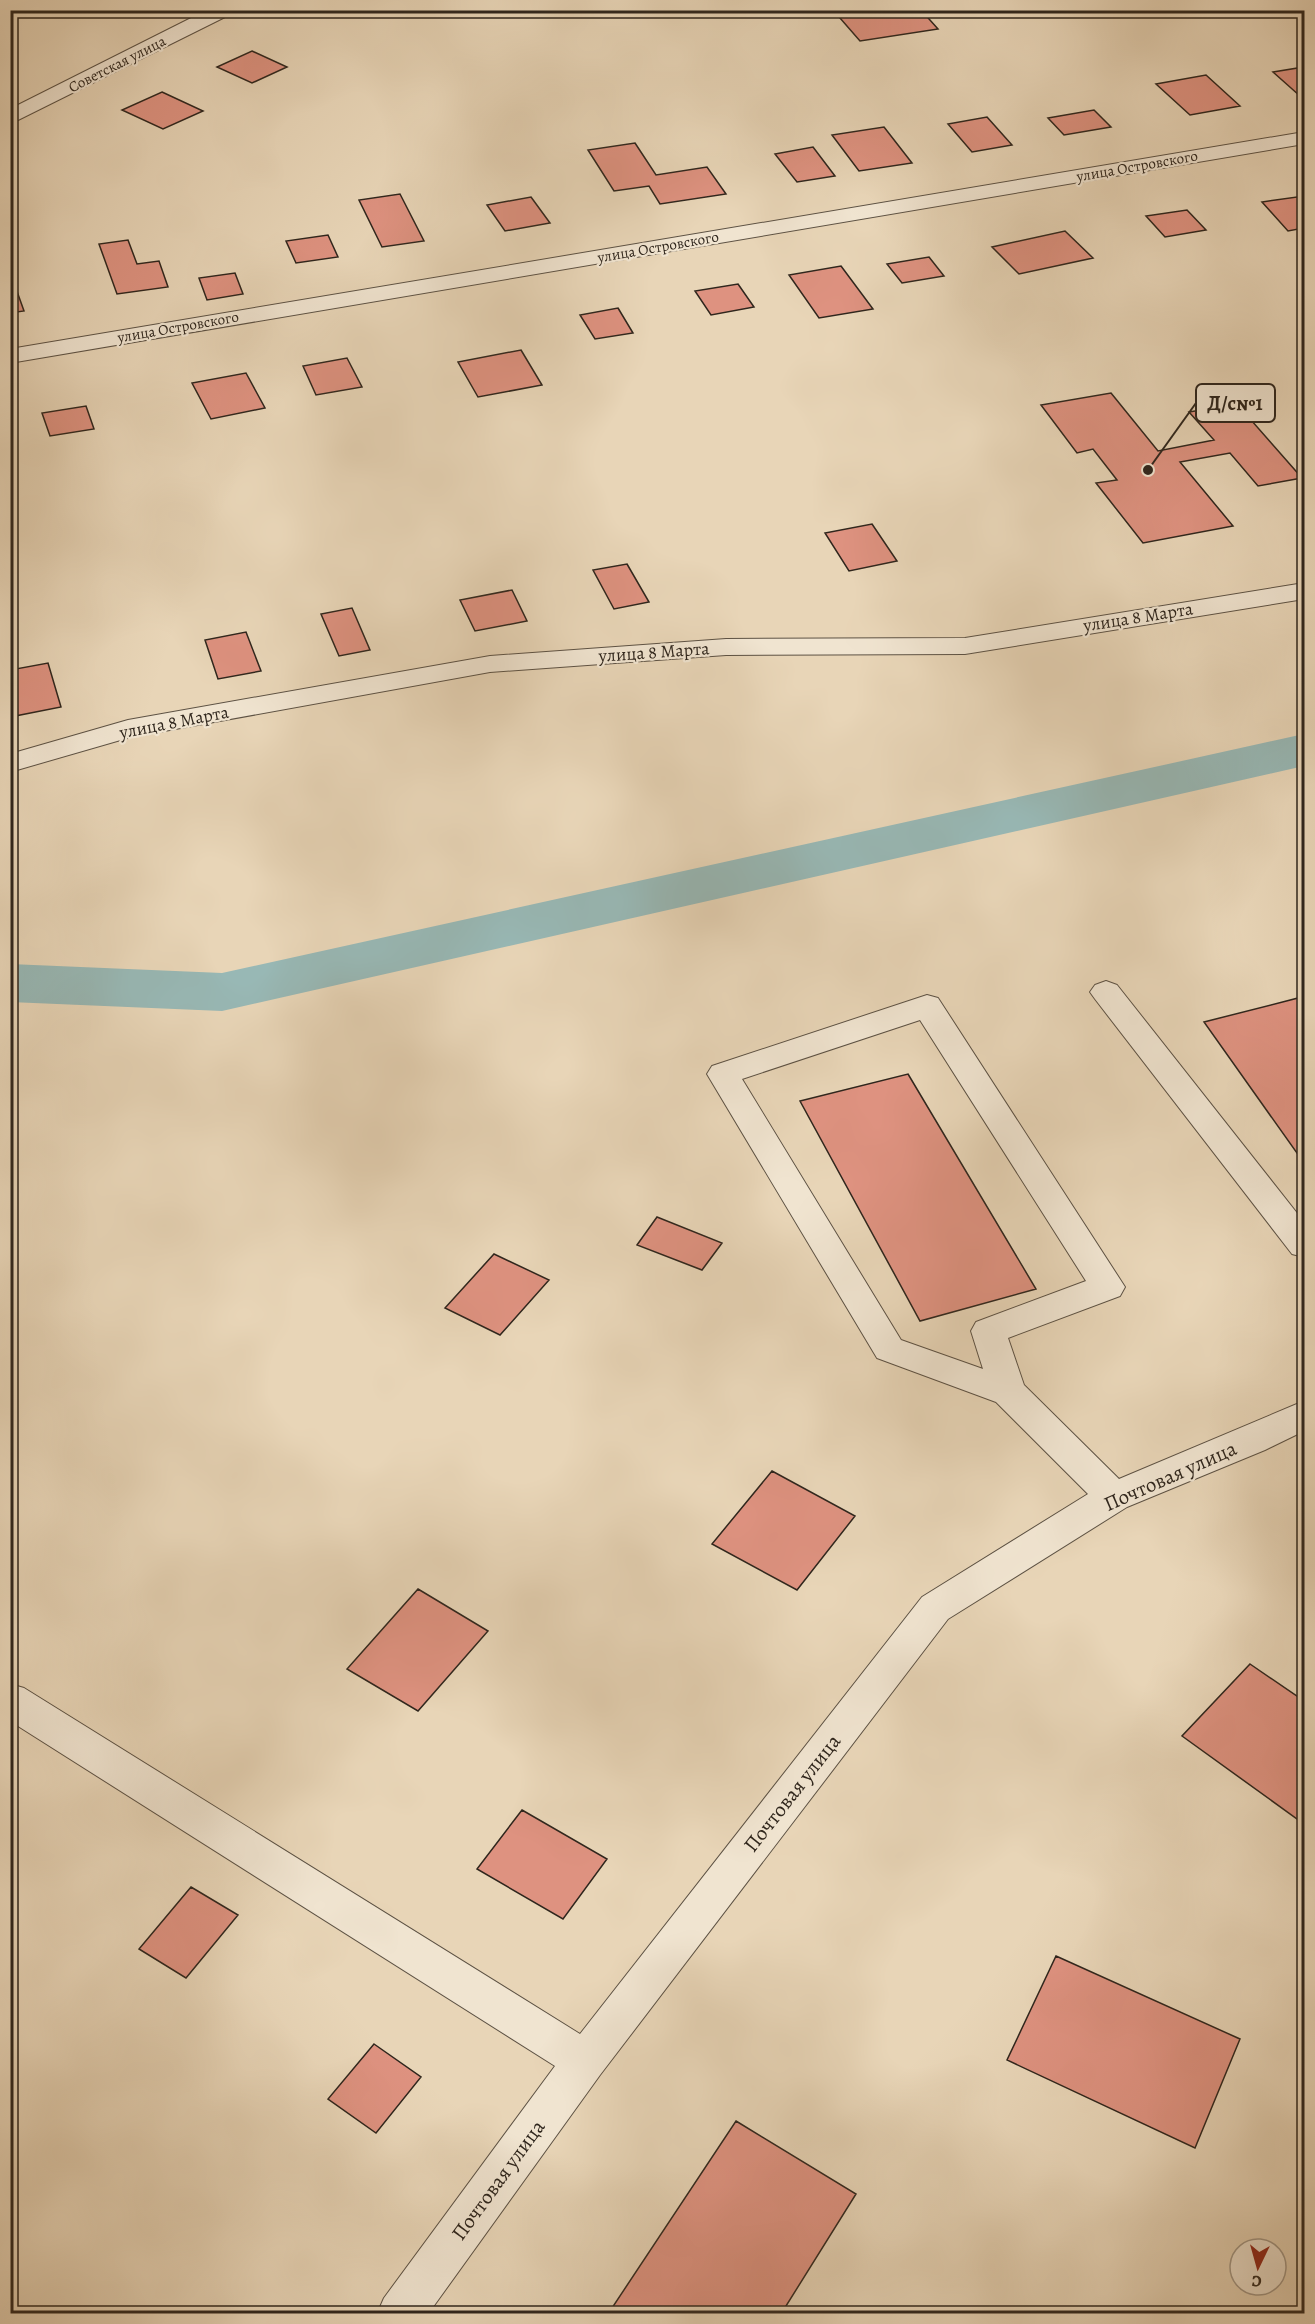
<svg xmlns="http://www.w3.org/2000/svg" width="1315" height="2324" viewBox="0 0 1315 2324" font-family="Alegreya,serif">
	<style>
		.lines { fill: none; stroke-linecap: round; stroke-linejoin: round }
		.canal { fill: #98b8b5; fill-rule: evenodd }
		.building { fill: #de9280; stroke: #2f261d; stroke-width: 1.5 }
		.minor-casing { stroke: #5d5244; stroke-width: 2 }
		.minor { fill: #f0e4d0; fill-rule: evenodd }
		.labels { text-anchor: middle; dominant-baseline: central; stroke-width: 4.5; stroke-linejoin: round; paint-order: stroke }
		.far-street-label { font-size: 15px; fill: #2f261d; stroke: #f0e4d0 }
		.street-label { font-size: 18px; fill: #2f261d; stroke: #f0e4d0 }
		.near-street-label { font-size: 21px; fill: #2f261d; stroke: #f0e4d0 }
		.leader { fill: none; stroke: #2f261d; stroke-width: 2 }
		.callout-dot { fill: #2f261d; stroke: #f0e4d0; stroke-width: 2 }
		.callout { fill: #f0e4d0; stroke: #2f261d; stroke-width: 2 }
		.callout-label { font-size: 20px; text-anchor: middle; font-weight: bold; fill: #2f261d }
	</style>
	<rect width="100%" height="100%" fill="#e8d5b7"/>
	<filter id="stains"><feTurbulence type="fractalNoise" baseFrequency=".00333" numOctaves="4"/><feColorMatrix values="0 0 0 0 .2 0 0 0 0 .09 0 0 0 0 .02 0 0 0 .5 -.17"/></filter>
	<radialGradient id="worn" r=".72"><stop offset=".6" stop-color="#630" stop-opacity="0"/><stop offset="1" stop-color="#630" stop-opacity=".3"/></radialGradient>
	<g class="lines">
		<path class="canal" d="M1304 734V766L222 1011 10 1002V964L222 973Z"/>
	</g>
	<path class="building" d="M45 10H109L47 17Z
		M833 10H921L938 29 860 41Z
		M252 51 287 67 252 83 217 67Z
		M1304 67V95L1300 96 1273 72Z
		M1206 75 1240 106 1190 115 1156 84Z
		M162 92 203 111 163 129 122 110Z
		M1094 110 1111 127 1064 135 1048 118Z
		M987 117 1012 145 972 152 948 124Z
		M884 127 912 163 859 171 832 135Z
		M635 143 656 175 707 167 726 194 660 204 649 186 614 191 588 150Z
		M813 147 835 176 797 182 775 154Z
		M400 194 424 241 382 247 359 200Z
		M1304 196V228L1288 231 1262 202Z
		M531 197 550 223 505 231 487 205Z
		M1187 210 1206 230 1165 237 1146 216Z
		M1065 231 1093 258 1019 274 992 247Z
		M328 235 338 257 296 263 286 241Z
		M128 240 137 264 159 261 168 287 117 294 99 244Z
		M929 257 944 276 902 283 887 264Z
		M841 266 873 309 819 318 789 275Z
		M235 273 243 294 207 300 199 278Z
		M14 283 24 311 10 313V284Z
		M738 284 754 307 711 315 695 291Z
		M618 308 633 333 595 339 580 315Z
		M521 350 542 385 478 397 458 362Z
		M347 358 362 387 316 395 303 366Z
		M246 373 265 408 211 419 192 383Z
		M1111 393 1158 451 1214 440 1189 412 1237 404 1302 478 1258 486 1230 453 1180 462 1233 526 1143 543 1096 483 1117 480 1093 449 1077 453 1041 405Z
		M86 406 94 429 50 436 42 413Z
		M872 524 897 561 849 571 825 533Z
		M627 564 649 602 614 609 593 570Z
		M512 590 527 621 475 631 460 600Z
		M352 608 370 650 339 656 321 614Z
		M246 632 261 671 218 679 205 640Z
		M48 663 61 707 10 717V670Z
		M1302 997 1304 1001V1163L1204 1022Z
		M908 1074 1036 1289 920 1321 800 1101Z
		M657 1217 722 1243 702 1270 637 1245Z
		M494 1254 549 1280 500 1335 445 1308Z
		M772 1471 855 1516 797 1590 712 1544Z
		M418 1589 488 1631 418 1711 347 1669Z
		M1250 1664 1304 1701V1824L1182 1736Z
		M522 1810 607 1859 563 1919 477 1869Z
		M191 1887 238 1915 186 1978 139 1949Z
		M1056 1956 1240 2039 1195 2148 1007 2060Z
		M374 2044 421 2077 376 2133 328 2099Z
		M736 2121 856 2194 781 2314H608Z"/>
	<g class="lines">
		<defs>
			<path id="minor" d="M207 10H234L231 14 10 124V109Z
				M1304 132V144L10 363V349Z
				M1304 583V599L965 654 726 655 490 672 131 737 10 772V754L128 720 490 656 726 639 965 638Z
				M1106 981 1117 985 1304 1222V1257L1292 1254 1095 999 1090 992 1095 985Z
				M927 995 938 998 1125 1287 1120 1296 1008 1338 1024 1385 1119 1479 1304 1401V1431L1265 1450 1127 1507 948 1619 600 2075 428 2314H377L384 2298 555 2066 10 1721V1684L24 1688 580 2034 922 1597 1088 1494 996 1402 877 1358 707 1074 712 1066ZM920 1020 1086 1281 976 1322 971 1331 983 1369 901 1340 742 1079Z"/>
		</defs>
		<use href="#minor" class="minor-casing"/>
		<use href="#minor" class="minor"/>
	</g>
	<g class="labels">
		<g class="far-street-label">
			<text transform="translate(117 64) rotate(-27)">Советская улица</text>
			<text transform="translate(1137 166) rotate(-10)">улица Островского</text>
			<text transform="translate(658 247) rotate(-10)">улица Островского</text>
			<text transform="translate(178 327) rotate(-10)">улица Островского</text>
		</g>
		<g class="street-label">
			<text transform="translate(1138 617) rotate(-9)">улица 8 Марта</text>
			<text transform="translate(654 652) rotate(-4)">улица 8 Марта</text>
			<text transform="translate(174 722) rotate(-11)">улица 8 Марта</text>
		</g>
		<g class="near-street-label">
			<text transform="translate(1170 1476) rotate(-24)">Почтовая улица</text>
			<text transform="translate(792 1793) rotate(-52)">Почтовая улица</text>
			<text transform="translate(498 2180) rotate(-54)">Почтовая улица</text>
		</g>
	</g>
	<path class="leader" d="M1148 470L1196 403"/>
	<circle class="callout-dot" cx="1148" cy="470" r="6"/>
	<rect class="callout" x="1196" y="384" width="79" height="38" rx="6"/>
	<g class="callout-label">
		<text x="1235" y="410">Д/с№1</text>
	</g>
	<rect width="1315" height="2324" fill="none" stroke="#e8d5b7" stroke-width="36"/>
	<rect x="12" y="12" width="1291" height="2300" fill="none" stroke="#2f261d" stroke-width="3"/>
	<rect x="18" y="18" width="1279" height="2288" fill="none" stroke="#2f261d" stroke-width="1.5"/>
	<g transform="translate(1258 2267) rotate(185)"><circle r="28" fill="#f0e4d0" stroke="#a39888" stroke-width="1.5"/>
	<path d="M0-4.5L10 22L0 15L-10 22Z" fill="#8f2418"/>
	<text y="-9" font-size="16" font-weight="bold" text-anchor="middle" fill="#2f261d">С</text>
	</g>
	<rect width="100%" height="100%" filter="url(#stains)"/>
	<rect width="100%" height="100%" fill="url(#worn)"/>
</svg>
